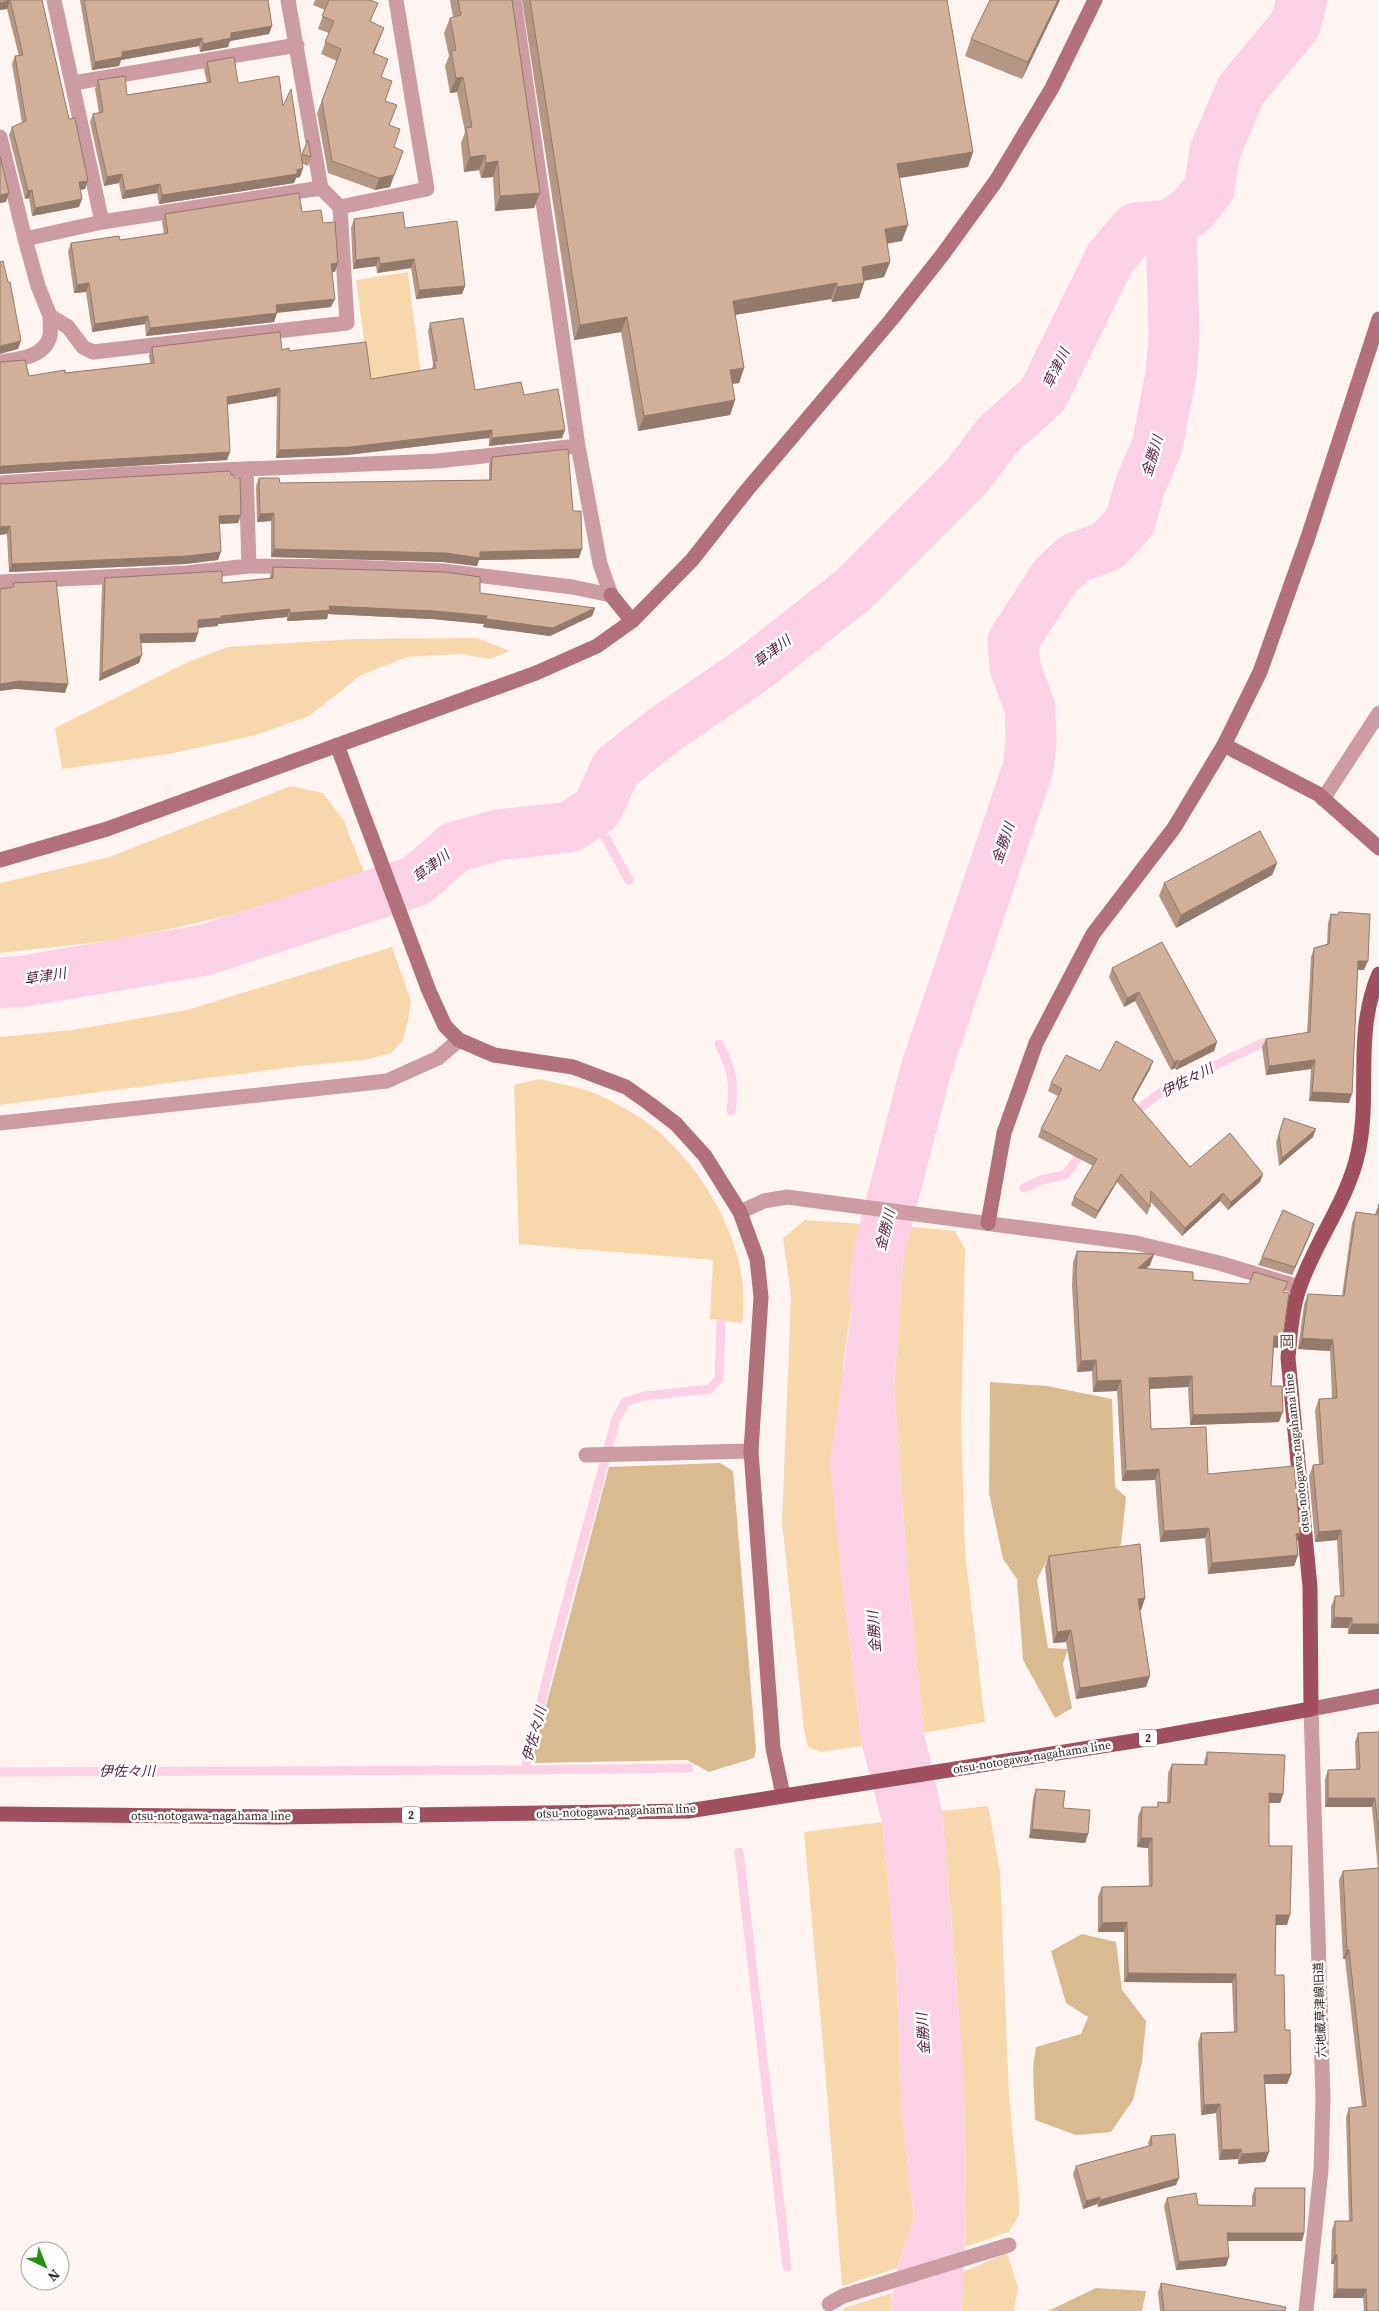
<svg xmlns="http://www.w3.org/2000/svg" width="1379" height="2311" viewBox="0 0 1379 2311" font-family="'Source Serif 4','Noto Sans JP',serif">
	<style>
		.green { fill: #f7d8ad }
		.forest { fill: #d9bb91 }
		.water { fill: #fbd1e5 }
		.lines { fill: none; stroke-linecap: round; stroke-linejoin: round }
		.stream { stroke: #fbd1e5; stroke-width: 9 }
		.river { stroke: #fbd1e5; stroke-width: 51 }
		.street { stroke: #cb9ca2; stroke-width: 15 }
		.secondary { stroke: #b2707a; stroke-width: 15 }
		.primary { stroke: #9f4f5d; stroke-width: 15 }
		.wall { fill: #b49785 }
		.shaded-wall { fill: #927b6c }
		.building { fill: #d1b09b; stroke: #927b6c }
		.labels { text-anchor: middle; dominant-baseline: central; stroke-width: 5; stroke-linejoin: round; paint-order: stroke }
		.shield { fill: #fff; stroke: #706664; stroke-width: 1 }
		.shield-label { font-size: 11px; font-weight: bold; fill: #332421 }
		.street-label { font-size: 12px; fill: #332421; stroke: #fff }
		.water-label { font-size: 14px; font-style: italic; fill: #5a2041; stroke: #fff }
		.quarter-label { font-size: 15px; fill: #64433c; stroke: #fff }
	</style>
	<rect width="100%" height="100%" fill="#fef5f3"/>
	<path class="green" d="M408 272 421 376 370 385 356 280Z
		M477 638 510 651 489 659 461 654 407 657 361 675 309 716 256 735 169 754 62 769 55 728 190 661 228 647 353 639Z
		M291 786 323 793 344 821 365 875C287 901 207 923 125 938 84 945 41 948 0 953V883L109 857Z
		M392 947 411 1001 408 1021 403 1040 391 1053 364 1060 300 1066 0 1105V1037L73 1030 187 1010Z
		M539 1079C559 1084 583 1087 601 1096 621 1106 642 1117 659 1132 709 1176 753 1255 742 1323L710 1319 713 1260 519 1244 514 1085Z
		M805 1220 864 1224 843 1365 840 1563 862 1746 821 1752 808 1747 804 1730 782 1522 791 1296 783 1238Z
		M906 1226 955 1231 965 1249 961 1422 965 1552 985 1722 924 1733 908 1578 894 1387Z
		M988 1806 1000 1872 1009 2096 1019 2197V2215L1009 2232 965 2247C970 2101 954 1956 942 1811Z
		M882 1822 896 1963 902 2115 914 2218 897 2268 842 2286 825 2068 804 1832Z
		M1007 2253 1018 2287 1014 2311H962L963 2272Z
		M892 2293 890 2311H843L844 2308Z"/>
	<path class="forest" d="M990 1382 1047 1386 1112 1399 1115 1487 1126 1497 1121 1545 1095 1556 1046 1562 1037 1580 1048 1648 1068 1649 1063 1664 1072 1708 1055 1718 1023 1660 1017 1579 1003 1559 989 1493Z
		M720 1463 733 1471 756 1750 754 1758 709 1772 687 1760 531 1763 609 1467Z
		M1082 1934 1116 1942 1122 1990 1146 2021 1142 2062 1133 2100 1111 2132 1076 2135 1035 2120 1033 2068 1036 2047 1081 2034 1088 2017 1066 2003 1051 1951Z
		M1096 2288 1146 2291 1142 2311H1048Z"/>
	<path class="water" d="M864 1224 906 1226 894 1387 908 1578 924 1733 942 1811 964 2074 966 2205 962 2311H890L897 2268 914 2218 902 2115 896 1963 882 1822 862 1746 840 1563 830 1463Z"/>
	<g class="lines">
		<path class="stream" d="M597 809 596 821 629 880
			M719 1044C732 1069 735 1084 731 1111
			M1132 1114 1167 1088 1262 1043 1275 1041
			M1024 1188 1041 1180 1065 1175 1085 1148
			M525 1770 689 1768
			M0 1772 525 1770 554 1648 616 1419 625 1402 644 1396 710 1389 719 1379 721 1323
			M739 1852 787 2267"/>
		<path class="river" d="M0 983 24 981 205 950 416 881 455 847 498 835 570 827 597 809 616 768 664 730 750 671 853 590 967 476 998 435 1043 395 1110 258 1136 228 1171 225 1192 210 1209 189 1215 151 1241 90 1295 25 1302 0
			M874 1294 878 1255 926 1069 1028 768 1031 741 1030 708 1015 667 1013 641 1056 575 1075 558 1108 546 1130 522 1140 486 1157 446 1171 374 1174 335 1171 225"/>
		<path class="street" d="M54 0 102 222
			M514 0 578 446 600 564 611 595
			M73 83 297 45
			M0 137 25 239 102 222 321 188 288 0
			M340 207 427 189 396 0
			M25 239 38 286 50 316
			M0 362C18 359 44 358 50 336 51 330 50 322 50 316L68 327 83 347 93 352 347 323 340 207 321 188
			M246 470 249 566
			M0 483 128 474 437 461 578 446
			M0 582 186 573 249 566 350 567 443 571 572 587 611 595
			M1323 799 1379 713
			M0 1123 387 1081 438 1058 459 1040
			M740 1212 764 1201 787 1197 1136 1243 1219 1263 1299 1287
			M586 1455 751 1451
			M829 2304 843 2296 1009 2245
			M1306 2311 1321 2170 1323 2098 1311 1709"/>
		<path class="secondary" d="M611 595 632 621 692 560 747 490 891 320 943 254 996 181 1052 88 1095 0
			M337 745 429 991 445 1026 459 1040 494 1055 573 1067 626 1087 650 1104 676 1124 705 1156 740 1212 757 1259 761 1297 751 1451 773 1748 783 1795
			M1224 745 1318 794 1379 848
			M0 860 107 829 536 673 597 646 632 621
			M988 1223 1004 1133 1036 1043 1093 934 1174 828 1224 745 1260 672 1308 537 1379 319
			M1311 1709 1379 1696"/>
		<path class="primary" d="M0 1814 276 1817 688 1811 1140 1740 1311 1709 1310 1587 1288 1358C1290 1334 1292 1308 1300 1286 1315 1243 1344 1205 1356 1161 1373 1099 1352 1037 1379 974"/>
	</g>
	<path class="wall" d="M0 0H42L85 189 80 190 79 207 32 216 29 198 25 199 9 135 12 127 22 123 12 64 15 56H19L7 9 0 10Z
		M80 0H268L269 34 230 41 228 47 200 52 199 46 121 60 119 66 92 70Z
		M315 0H370L371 22 384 28 374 54 381 77 385 101 394 147 390 187 375 190 328 173 317 113 337 61 321 54 329 33 318 29 325 10 313 5Z
		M450 0H512L540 193 534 208 495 211 493 177 481 178 479 170 464 172 461 143 465 132 457 92 450 93 445 66 449 56 444 33 450 18 453 17Z
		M522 0H947L973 152 968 167 900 178 902 241 887 243 890 262 884 277 864 281V283L859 298 832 302 831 299 735 315 744 368 739 383 732 384 735 400 730 415 638 431 621 332 574 340Z
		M990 0H1060L1022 79 965 56 971 39Z
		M207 62 238 83 283 106 301 156 308 140 311 157 308 166 303 164V168L300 177 296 178 294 183 159 204 157 193 122 199 119 183 104 186 90 122 93 114 99 113 95 89 98 80 127 95 207 82 204 70Z
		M302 212 323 223 335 272H332L331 307 277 313 274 322 146 336 145 324 92 332 86 292 74 293 68 251 71 243 120 240 164 234 162 222 165 214Z
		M354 219 405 228 465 286 462 294 416 299 411 268 377 273 376 266 353 269 351 228Z
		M430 323 475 390 524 395 565 430 562 438 489 446V438L347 455 276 458 277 396 227 405V460L0 474V362L29 376 65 373 150 364 149 355 152 347 282 350 371 379 432 369 433 364 428 331Z
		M492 457 573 511 579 558 479 560 477 566 443 562 271 557V521L257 522 256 486 259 478 280 483 489 480V465Z
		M231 475 241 515 238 523 220 524 218 560 185 564 9 572 4 484Z
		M273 567 480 593 595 608 592 616 550 636 483 627 484 624 432 619 328 614 327 619 287 621V617L218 624V626L198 628 195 642 141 643 139 663 99 681 102 586 105 578 222 583 270 579V576Z
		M1277 863 1272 875 1176 928 1159 896 1164 883Z
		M1339 912 1364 970H1358L1349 1103 1309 1101 1311 1069 1266 1075 1262 1047 1266 1039 1307 1033 1311 957 1314 948 1327 944 1328 923 1331 914 1338 915Z
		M1112 968 1217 1042 1214 1051 1176 1070 1175 1068 1171 1070 1135 1001 1124 1007 1109 977Z
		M1153 1061 1150 1069 1133 1100 1190 1167 1263 1174 1260 1182 1228 1210 1220 1201 1182 1236 1151 1202 1150 1207 1147 1215 1117 1182 1095 1219 1071 1205 1074 1197 1093 1166 1038 1137 1041 1129 1058 1096 1048 1091 1051 1083 1100 1071Z
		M1284 1118 1313 1137 1279 1166 1276 1142Z
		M1379 1204V1634H1348V1628H1331V1607L1335 1596H1340L1337 1540 1315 1542 1309 1476 1313 1465 1319 1464 1315 1410 1319 1399 1332 1398 1330 1351 1298 1349 1304 1305 1308 1294 1342 1296 1352 1223 1356 1212 1375 1214Z
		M1314 1224 1292 1275 1258 1265 1262 1257Z
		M1077 1251 1154 1254 1150 1265 1146 1269 1193 1280 1284 1292 1283 1337 1279 1348 1274 1347 1271 1386 1279 1422 1190 1425 1188 1387 1149 1389 1151 1429 1208 1474 1300 1533 1297 1542 1298 1555 1294 1566 1208 1574 1205 1538 1160 1542 1155 1480 1122 1481 1117 1391 1093 1392 1092 1371 1077 1372 1072 1286 1073 1262Z
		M1049 1556 1145 1598 1141 1610H1140L1146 1687 1076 1699 1066 1642 1053 1643 1045 1567Z
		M1379 1732V2311H1364L1363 2298H1333L1334 2264H1331L1332 2230 1335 2221H1349L1346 2117 1349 2108 1362 2107 1345 1959H1343L1339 1880 1343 1871 1378 1869 1372 1807H1325V1779L1328 1770 1356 1769 1355 1742 1358 1733Z
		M1207 1752 1283 1794 1280 1803H1269V1846L1287 1925H1276L1275 1975 1285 2030 1291 2074 1287 2084H1265L1269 2152 1265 2162 1238 2164V2159L1219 2160 1216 2113 1201 2115 1198 2043 1201 2033 1234 2032 1232 1983 1124 1982V1932H1098V1896L1102 1887 1149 1886 1148 1848 1137 1847 1138 1816 1142 1807H1157L1158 1802 1167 1803 1168 1773 1172 1764 1204 1765V1762Z
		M1036 1789 1063 1808 1088 1834 1085 1843 1029 1838 1033 1798Z
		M1151 2136 1179 2178 1176 2185 1098 2207 1097 2204 1083 2209 1073 2174 1076 2166 1149 2146 1148 2143Z
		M1255 2188 1304 2233 1302 2241H1228L1226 2266 1176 2270 1164 2206 1167 2198 1198 2205 1252 2206V2196Z
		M1161 2283 1285 2311H1160L1158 2292Z"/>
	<path class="shaded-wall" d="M10 0 7 9 0 10V3Z
		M1058 0H1060L1022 79 1028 62Z
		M272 26 269 34 230 41 228 47 200 52 203 44 231 33Z
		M202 38 199 46 121 60 119 66 92 70 95 62 122 52Z
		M463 77 457 92 450 93 456 78Z
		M403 151 390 187 375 190 379 178Z
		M973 152 968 167 892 179 897 164Z
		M485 155 479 170 464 172 470 157Z
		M498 161 493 177 481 178 486 163Z
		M303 168 300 177 296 178 294 183 159 204 162 195Z
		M122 174 119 183 104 186 107 177Z
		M88 181 85 189 76 190 79 182Z
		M160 184 157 193 122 199 125 191Z
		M32 190 29 198 25 199 28 191Z
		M9 193 6 202 0 203V195Z
		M540 193 534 208 495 211 500 196Z
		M82 199 79 207 32 216 35 208Z
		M908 225 902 241 879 245 885 229Z
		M379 257 376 266 353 269 356 260Z
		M414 259 411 268 377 273 380 264Z
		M890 262 884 277 856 282 862 267Z
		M338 263 335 272 328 273 331 264Z
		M89 283 86 292 74 293 77 285Z
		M837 283 831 299 727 316 733 301Z
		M864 283 859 298 832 302 837 287Z
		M465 286 462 294 416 299 419 290Z
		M335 299 331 307 273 313 276 305Z
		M277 313 274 322 146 336 150 328Z
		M148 316 145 324 92 332 95 324Z
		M627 317 621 332 574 340 580 325Z
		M21 341 18 349 0 354V346Z
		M744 368 739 383 724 385 730 370Z
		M280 388 277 396 224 405 227 397Z
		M735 400 730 415 638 431 644 416Z
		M492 430 489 438 347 455 276 458 279 450Z
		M565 430 562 438 489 446 492 438Z
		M230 452 227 460 0 474V467L2 466Z
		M274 513 271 521 257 522 260 514Z
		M241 515 238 523 216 524 219 516Z
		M10 526 7 534 0 535V527Z
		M274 549 480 552 582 549 579 558 479 560 477 566 443 562 271 557Z
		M221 552 218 560 185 564 9 572 12 564Z
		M329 606 435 611 487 616 484 624 432 619 328 614 327 619 287 621 290 613Z
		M595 608 592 616 550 636 483 627 486 619Z
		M290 609 287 617 218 624V626L195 628 198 620 221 616Z
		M198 633 195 642 138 643 140 634Z
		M142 655 139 663 99 681 102 673Z
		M19 681 68 684 65 693 16 689 0 691V684Z
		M1277 863 1272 875 1176 928 1181 915Z
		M1358 961H1368L1364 970 1355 969Z
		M1139 992 1135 1001 1124 1007 1127 998Z
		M1217 1042 1214 1051 1176 1070 1179 1062Z
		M1178 1060 1175 1068 1171 1070 1174 1062Z
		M1315 1060 1311 1069 1266 1075 1269 1066Z
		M1153 1061 1150 1069 1129 1107 1132 1099Z
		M1312 1092 1352 1094 1349 1103 1309 1101Z
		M1316 1129 1313 1137 1279 1166 1282 1158Z
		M1121 1174 1117 1182 1095 1219 1098 1211Z
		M1263 1174 1260 1182 1228 1210 1231 1202Z
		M1223 1193 1220 1201 1182 1236 1185 1228Z
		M1314 1224 1311 1233 1292 1275 1295 1267Z
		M1154 1254 1150 1265 1134 1279 1138 1268Z
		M1274 1336 1283 1337 1279 1348 1270 1347Z
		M1302 1338 1333 1340 1330 1351 1298 1349Z
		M1096 1360 1092 1371 1077 1372 1081 1361Z
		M1192 1376 1188 1387 1145 1389 1149 1378Z
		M1121 1380 1117 1391 1093 1392 1097 1381Z
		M1283 1412 1279 1422 1190 1425 1193 1415Z
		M1159 1469 1155 1480 1122 1481 1126 1471Z
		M1209 1528 1205 1538 1160 1542 1164 1531Z
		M1341 1530 1337 1540 1315 1542 1319 1532Z
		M1300 1533 1296 1544V1534Z
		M1298 1555 1294 1566 1208 1574 1212 1563Z
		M1145 1598 1141 1610 1134 1611 1138 1599Z
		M1334 1617 1352 1618 1348 1628H1331Z
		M1352 1624H1379V1634H1348Z
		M1071 1630 1066 1642 1053 1643 1057 1632Z
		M1150 1676 1146 1687 1076 1699 1080 1688Z
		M1269 1793 1283 1794 1280 1803H1266Z
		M1328 1798H1375L1372 1807H1325Z
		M1032 1829 1088 1834 1085 1843 1029 1838Z
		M1141 1838H1152L1148 1848 1137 1847Z
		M1276 1915H1290L1287 1925H1272Z
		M1127 1922 1124 1932H1098L1102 1923Z
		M1347 1950H1349L1345 1959H1343Z
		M1128 1973 1236 1974 1232 1983 1124 1982Z
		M1291 2074 1287 2084H1261L1264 2075Z
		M1220 2104 1216 2113 1201 2115 1204 2105Z
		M1241 2149 1238 2159 1219 2160 1222 2150Z
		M1269 2152 1265 2162 1238 2164 1242 2154Z
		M1179 2178 1176 2185 1098 2207 1100 2200Z
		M1100 2197 1097 2204 1083 2209 1086 2201Z
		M1227 2233H1304L1302 2241H1224Z
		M1335 2255H1337L1334 2264H1331Z
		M1229 2257 1226 2266 1176 2270 1179 2262Z
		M1337 2289H1366L1363 2298H1333Z"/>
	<path class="building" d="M0 0H42L69 119 75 118 88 181 79 182 82 199 35 208 32 190 28 191 12 127 26 121 15 56 23 55 10 0 0 3Z
		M84 0H268L272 26 231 33V38L203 44 202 38 122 52V57L95 62Z
		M329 0H370L378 3 370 21 384 28 373 53 388 59 381 77 392 81 385 101 397 105 389 125 400 129 394 147 403 151 394 175 379 178 332 161 322 101 341 49 325 42 334 21 322 16Z
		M458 0H512L540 193 500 196 498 161 486 163 485 155 470 157 466 128 472 127 463 77 456 78 451 51 456 50 450 18 461 15Z
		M530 0H947L973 152 897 164 908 225 885 229 890 262 862 267 864 283 837 287V283L733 301 744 368 730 370 735 400 644 416 627 317 580 325Z
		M990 0H1058L1028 62 971 39Z
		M234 57 238 83 279 76 283 106 291 89 303 168 297 170V174L162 195 160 184 125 191 122 174 107 177 93 114 103 112 98 80 125 76 127 95 211 82 207 62Z
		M308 140 311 157 302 154Z
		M0 156 9 193 0 195Z
		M299 193 302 212 321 210 323 223 335 222 338 263 331 264 335 299 276 305 277 313 150 328 148 316 95 324 89 283 77 285 71 243 119 236 120 240 168 233 165 214Z
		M403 212 405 228 457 221 465 286 419 290 414 259 380 264 379 257 356 260 354 219Z
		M3 261 8 282H10L21 341 0 346V262Z
		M463 318 475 390 521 382 524 395 558 389 565 430 492 438V430L350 447 279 450 280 388 227 397 230 452 2 466 0 467V362L25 360 29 376 65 370V373L154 363 152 347 280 332 282 350 289 348V351L366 342 371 379 436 368 434 361H437L430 323Z
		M568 449 573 511H581L582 549 480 552V558L446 553 274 549V513L260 514 259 478H279L280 483 491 480 492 457Z
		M230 471 231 475H234V478H240L241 515 219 516 221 552 188 556 12 564 10 526 0 527V483L4 484Z
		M273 567 445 572 480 577V593L595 608 553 628 486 619 487 616 435 611 329 606 330 610 290 613V609L221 616V618L198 620V633L140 634 142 655 102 673 105 578 222 571V583L273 578Z
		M56 581 68 684 19 681 0 684V589L14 587 13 583Z
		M1260 831 1277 863 1181 915 1164 883Z
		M1339 912 1370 914 1368 961H1358L1352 1094 1312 1092 1315 1060 1269 1066 1266 1039 1310 1032 1314 948 1329 944 1331 914 1338 915Z
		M1162 942 1217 1042 1179 1062 1178 1060 1174 1062 1139 992 1127 998 1112 968Z
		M1116 1041 1153 1061 1132 1099 1190 1167 1230 1133 1263 1174 1231 1202 1223 1193 1185 1228 1151 1191 1150 1207 1121 1174 1098 1211 1074 1197 1097 1159 1041 1129 1062 1089 1051 1083 1066 1055 1100 1071Z
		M1284 1118 1316 1129 1282 1158 1279 1134Z
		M1379 1204V1624H1352V1618L1334 1617 1335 1596H1344L1341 1530 1319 1532 1313 1465 1323 1464 1319 1399 1337 1398 1333 1340 1302 1338 1308 1294 1344 1296 1356 1212 1377 1215Z
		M1283 1210 1314 1224 1295 1267 1262 1257Z
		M1077 1251 1154 1254 1138 1268 1193 1272V1280L1249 1284 1254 1272 1288 1282 1283 1292 1289 1293 1283 1337 1274 1336 1271 1386H1282L1283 1412 1193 1415 1192 1376 1149 1378 1151 1429 1206 1427 1208 1474 1294 1466 1300 1533 1296 1534 1298 1555 1212 1563 1209 1528 1164 1531 1159 1469 1126 1471 1121 1380 1097 1381 1096 1360 1081 1361 1076 1276Z
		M1140 1544 1145 1598 1138 1599 1150 1676 1080 1688 1071 1630 1057 1632 1049 1556Z
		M1379 1732V1840L1375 1798H1328V1770L1360 1769 1358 1733Z
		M1207 1752 1285 1755 1283 1794 1269 1793V1846H1292L1290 1915H1276L1275 1975H1284L1285 2030H1290L1291 2074 1264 2075 1269 2152 1242 2154 1241 2149 1222 2150 1220 2104 1204 2105 1201 2033 1237 2032 1236 1974 1128 1973 1127 1922 1102 1923V1887L1152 1886V1838H1141L1142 1807H1158V1802L1170 1803 1172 1764 1207 1765Z
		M1036 1789 1065 1791 1063 1808 1090 1810 1088 1834 1032 1829Z
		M1379 1868V2311H1367L1366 2289H1337V2255H1335V2221H1352L1349 2108 1366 2106 1349 1950H1347L1343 1871Z
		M1175 2134 1179 2178 1100 2200V2197L1086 2201 1076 2166 1152 2145 1151 2136Z
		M1255 2188H1305L1304 2233H1227L1229 2257 1179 2262 1167 2198 1196 2193 1198 2205 1255 2206Z
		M1161 2283 1286 2307 1285 2311H1164Z"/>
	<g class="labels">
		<g class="shield">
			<rect x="1139" y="1729.5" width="18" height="17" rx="4"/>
			<rect x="402" y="1806.5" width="18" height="17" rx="4"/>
		</g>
		<g class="shield-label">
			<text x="1148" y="1738">2</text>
			<text x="411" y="1815">2</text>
		</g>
		<g class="street-label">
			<text transform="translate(1297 1453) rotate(-96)">otsu-notogawa-nagahama line</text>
			<text transform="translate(1032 1757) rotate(-9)">otsu-notogawa-nagahama line</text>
			<text transform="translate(616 1811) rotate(-2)">otsu-notogawa-nagahama line</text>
			<text x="211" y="1816">otsu-notogawa-nagahama line</text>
			<text transform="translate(1320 2010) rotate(-92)">六地蔵草津線旧道</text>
		</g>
		<g class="water-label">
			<text transform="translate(1056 368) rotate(-64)">草津川</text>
			<text transform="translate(1152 456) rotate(-73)">金勝川</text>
			<text transform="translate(772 651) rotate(-37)">草津川</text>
			<text transform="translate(1003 843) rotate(-71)">金勝川</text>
			<text transform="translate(431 866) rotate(-38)">草津川</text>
			<text transform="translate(45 976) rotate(-9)">草津川</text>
			<text transform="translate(1187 1080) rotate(-27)">伊佐々川</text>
			<text transform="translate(885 1230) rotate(-76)">金勝川</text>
			<text transform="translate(874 1632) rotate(-94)">金勝川</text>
			<text transform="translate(534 1734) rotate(-75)">伊佐々川</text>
			<text x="127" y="1771">伊佐々川</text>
			<text transform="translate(923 2034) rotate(-94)">金勝川</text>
		</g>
		<g class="quarter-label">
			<text x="1287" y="1341">岡</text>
		</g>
	</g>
	<g transform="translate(45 2266) rotate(137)"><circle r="24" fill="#ffffff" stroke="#ada7a6"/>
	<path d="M0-4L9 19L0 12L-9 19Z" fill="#279013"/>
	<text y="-8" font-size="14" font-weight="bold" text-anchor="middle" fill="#332421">N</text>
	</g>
</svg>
